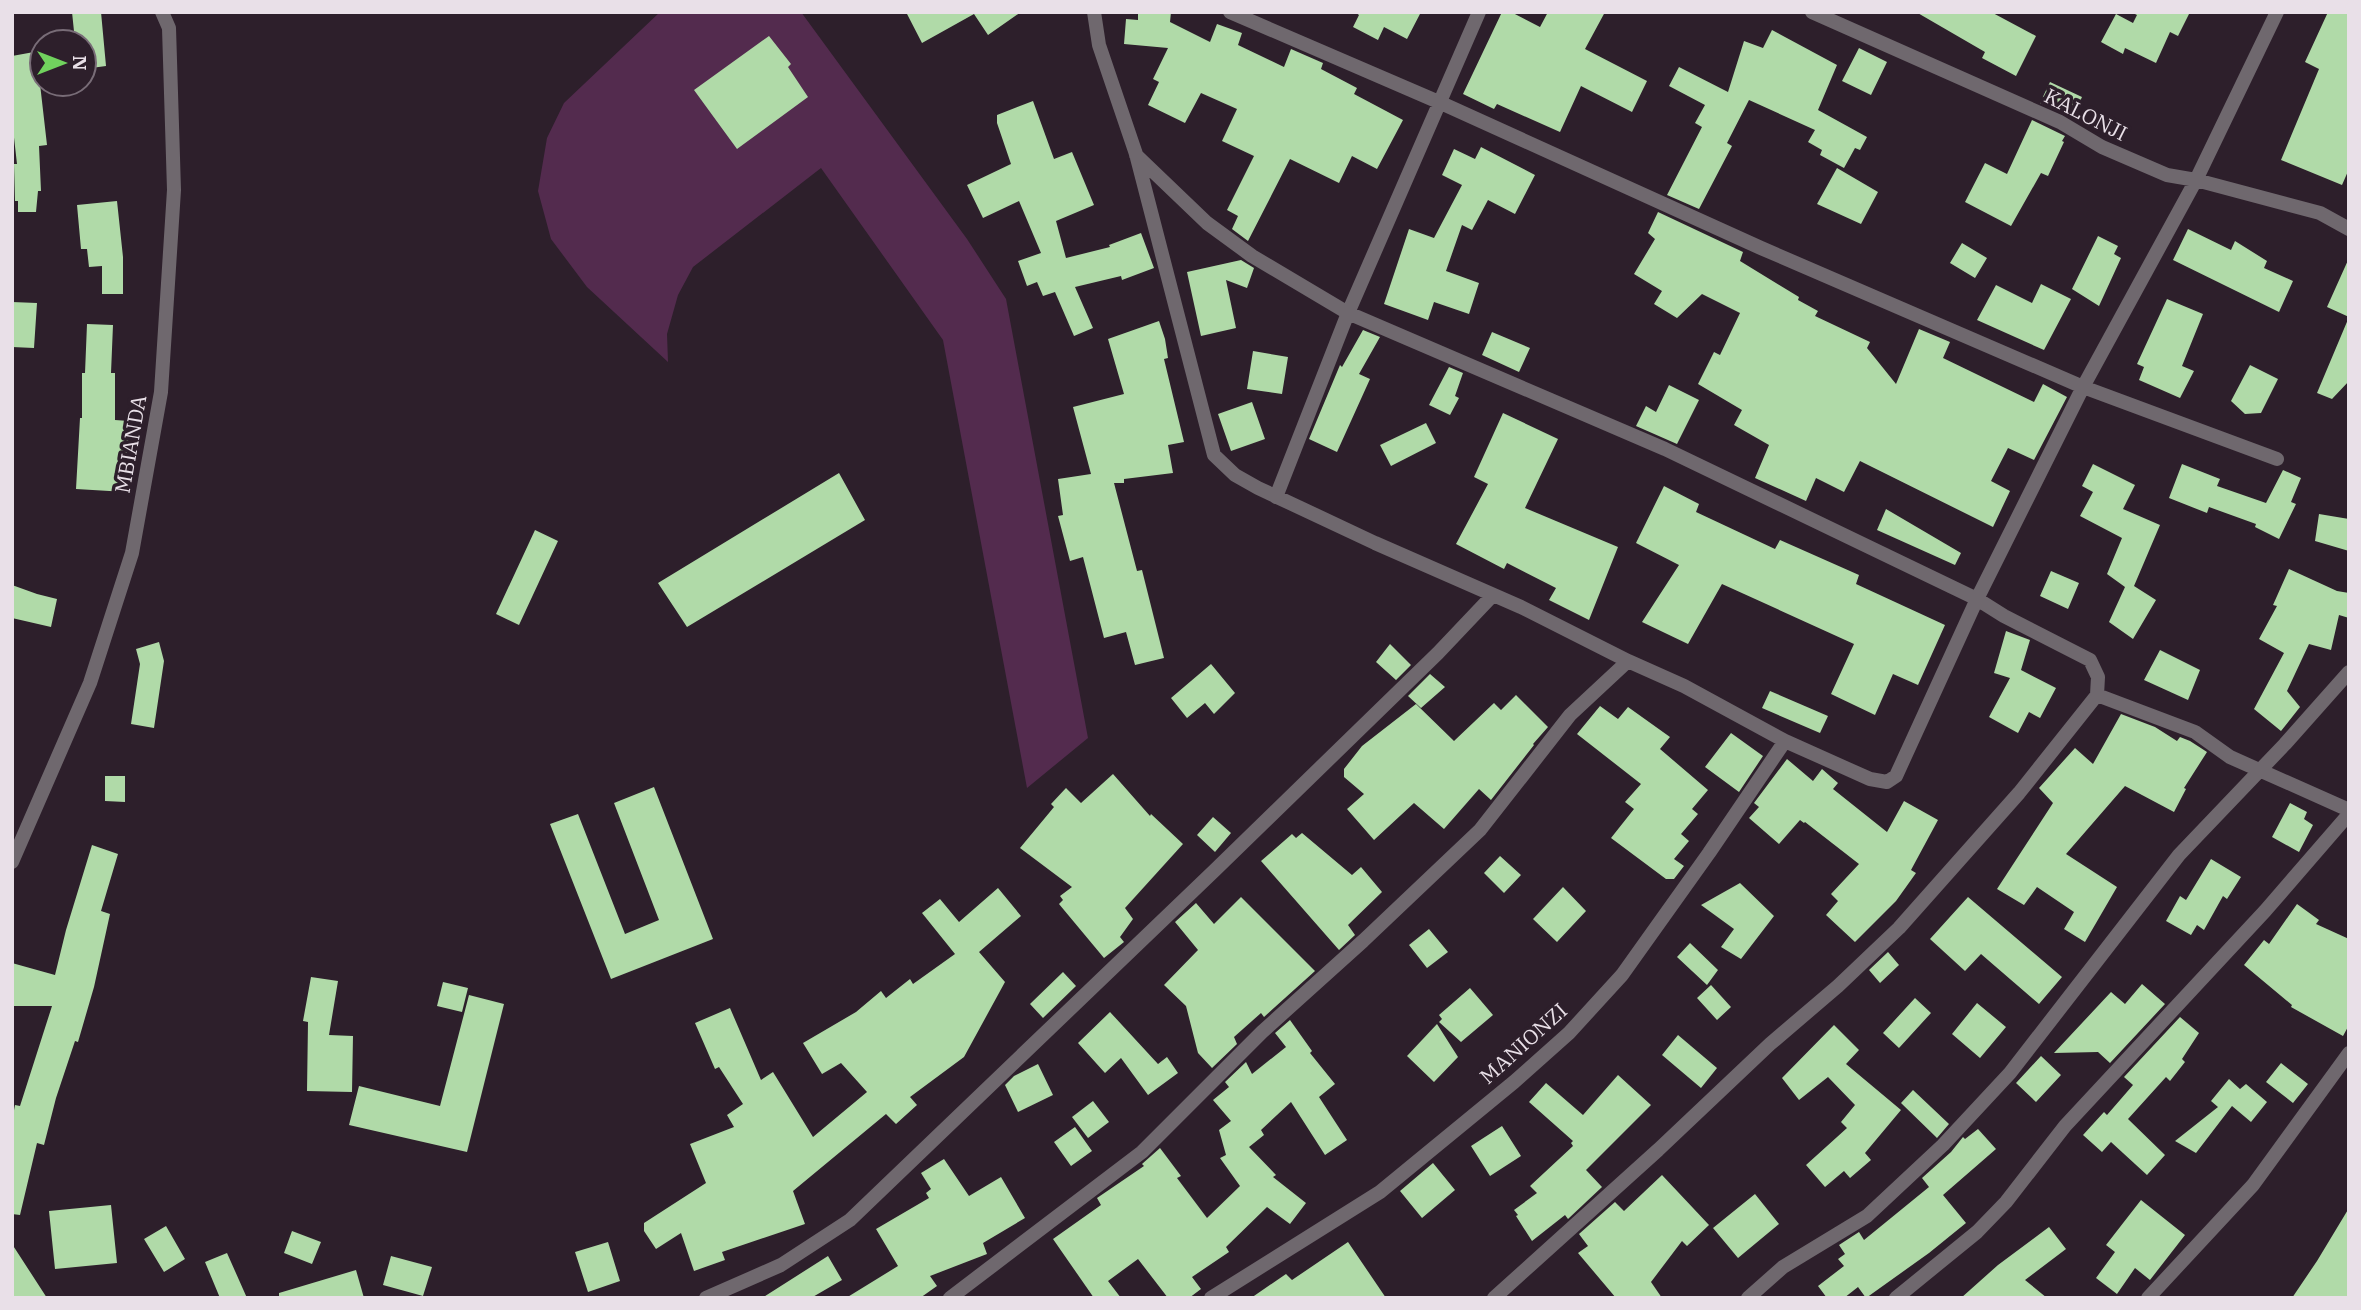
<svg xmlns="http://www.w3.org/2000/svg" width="2361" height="1310" viewBox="0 0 2361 1310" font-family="'IBM Plex Serif',serif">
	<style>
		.green { fill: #532b4e }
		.building { fill: #b0daa8 }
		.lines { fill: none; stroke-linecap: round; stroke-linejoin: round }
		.minor { stroke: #6f686e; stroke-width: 14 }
		.tertiary { stroke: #6f686e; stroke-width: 14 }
		.labels { text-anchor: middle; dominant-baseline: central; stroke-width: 7; stroke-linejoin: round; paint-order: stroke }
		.street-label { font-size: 21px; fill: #e9e0e8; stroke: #2d1f2b }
	</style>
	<rect width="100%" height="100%" fill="#2d1f2b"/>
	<path class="green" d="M660 12H801L967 239 1006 299 1088 738 1027 788 943 340 821 168 693 267 678 295 667 334 668 362 587 287 551 239 538 191 547 138 564 103Z"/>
	<path class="building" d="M72 12H101L106 66 84 69V40L75 41Z
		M906 12H1021L988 35 974 14 922 43Z
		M1138 12H1171L1170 22 1210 42 1217 24 1242 33 1238 45 1284 67 1291 49 1323 63 1321 69 1357 88 1354 94 1403 120 1377 169 1352 156 1339 183 1290 159 1248 241 1232 229 1238 216 1227 210 1254 156 1222 141 1237 109 1201 93 1185 123 1148 105 1159 82 1153 79 1168 48 1124 44 1126 19 1138 20Z
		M1355 12H1421L1407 39 1384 27 1378 40 1353 27 1359 15Z
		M1502 12H1511L1540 27 1548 12H1605L1585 49 1647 81 1632 112 1581 86 1560 132 1497 104 1494 109 1463 94Z
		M1916 12H1991L2036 36 2016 76 1982 58 1985 52Z
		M2131 12H2190L2178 36 2170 32 2156 63 2125 48 2123 54 2101 42 2116 14 2133 23 2137 15Z
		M2328 12H2349V169L2342 185 2281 160 2319 69 2305 62Z
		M1772 30 1837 65 1818 110 1867 137 1860 150 1855 148 1844 168 1820 155 1822 150 1808 142 1815 130 1749 100 1727 143 1732 146 1699 209 1667 195 1702 127 1695 123 1705 105 1669 86 1679 67 1728 92 1744 41 1763 48Z
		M769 36 791 64 788 67 808 97 737 149 694 90Z
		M1859 48 1887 62 1871 95 1842 81Z
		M34 52 40 84 47 145 39 146 41 191H38L36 212H18V201H15L14 164H17L12 120V56Z
		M2050 82 2082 97 2072 118 2040 103Z
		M1033 101 1054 159 1072 152 1094 205 1056 221 1066 258 1110 247 1109 245 1141 233 1154 268 1122 280 1121 276 1075 287 1093 328 1074 336 1055 292 1043 296 1037 282 1027 286 1018 261 1041 253 1019 201 983 218 967 185 1011 164 997 123V115Z
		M2032 120 2065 136 2062 141 2064 142 2048 176 2041 173 2011 226 1965 202 1985 163 2007 174Z
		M1481 147 1535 175 1515 214 1488 200 1472 230 1462 225 1446 271 1479 283 1469 314 1434 302 1428 320 1384 304 1409 229 1434 238 1462 185 1442 175 1454 149 1475 159Z
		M1837 168 1878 192 1861 224 1817 204Z
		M117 201 123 257V294H102V266L89 267 87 249H81L77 205Z
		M1658 212 1743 252 1740 261 1799 297 1798 300 1818 311 1815 316 1870 342 1867 348 1896 384 1919 329 1950 342 1943 358 2034 402 2043 384 2067 397 2034 460 2008 448 1991 481 2010 491 1993 527 1860 461 1844 492 1816 478 1806 501 1755 478 1769 445 1734 425 1742 410 1698 384 1714 352 1720 355 1740 313 1702 294 1677 318 1654 304 1662 291 1634 274 1655 239 1648 233Z
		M2188 229 2231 250 2235 241 2267 261 2264 268 2293 281 2279 312 2173 260Z
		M2098 236 2118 246 2114 254 2121 258 2099 306 2072 289Z
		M1962 243 1987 258 1975 278 1950 263Z
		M2349 258V317L2327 307Z
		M1241 260 1254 268 1247 288 1226 280 1236 328 1201 336 1187 272Z
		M2041 284 2071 299 2044 350 1977 320 1996 285 2032 303Z
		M2167 299 2203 314 2182 366 2194 371 2180 398 2139 380 2144 367 2137 364Z
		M12 302 37 303 34 348 12 347Z
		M2349 317V381L2332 399 2317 393Z
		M1159 321 1165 339 1168 358 1164 359 1184 442 1168 445 1173 473 1124 479V483H1114L1137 571 1142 570 1164 658 1135 665 1126 632 1104 638 1083 557 1070 561 1058 516 1063 515 1058 479 1091 474 1073 407 1124 394 1108 339Z
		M87 324 113 325 111 373H115V420L129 421 126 492 76 489 80 418H82V373H85Z
		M1363 330 1380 337 1359 374 1370 379 1337 452 1309 439 1340 365 1342 367Z
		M1492 332 1530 348 1519 372 1482 355Z
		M1253 351 1288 357 1282 394 1247 389Z
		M2250 365 2278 379 2261 413 2245 414 2231 401Z
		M1449 367 1463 373 1455 396 1459 398 1450 415 1429 405Z
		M1669 385 1699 400 1677 444 1636 426 1646 406 1656 412Z
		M1252 402 1265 439 1231 451 1218 414Z
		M1503 413 1558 439 1525 508 1618 547 1589 620 1549 600 1556 588 1507 563 1504 569 1456 544 1488 484 1474 477Z
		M1426 423 1436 443 1391 466 1380 445Z
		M2093 464 2135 485 2123 509 2160 525 2134 586 2156 600 2133 639 2109 622 2125 587 2107 574 2122 538 2080 516 2093 492 2082 486Z
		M2182 464 2220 479 2217 486 2266 503 2283 470 2301 478 2291 502 2296 504 2279 539 2255 527 2256 524 2209 507 2207 513 2169 498Z
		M839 473 865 520 687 627 658 583Z
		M1664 486 1699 504 1696 512 1775 549 1780 540 1859 575 1856 584 1945 625 1918 685 1893 674 1875 715 1831 694 1854 644 1722 584 1688 644 1642 622 1679 565 1636 543Z
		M1886 509 1961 553 1955 565 1877 530Z
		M2319 514 2349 519V551L2315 541Z
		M535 530 558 541 519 625 496 614Z
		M2289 569 2337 591 2349 593V618L2339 615 2331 650 2309 644 2287 691 2300 707 2281 731 2254 709 2284 653 2259 639 2277 606 2273 605Z
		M2051 571 2079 583 2068 609 2040 596Z
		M12 585 37 594 57 599 51 627 12 618Z
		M2006 631 2030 640 2021 670 2056 688 2040 718 2029 712 2018 733 1989 717 2010 678 1994 673Z
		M159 642 164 661 154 728 131 724 140 664 136 649Z
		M1390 644 1411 665 1396 680 1376 662Z
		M2160 650 2200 670 2188 700 2144 680Z
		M1211 664 1235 693 1214 714 1205 703 1187 718 1171 698Z
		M1430 674 1445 687 1421 708 1408 696Z
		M1770 691 1828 716 1820 733 1762 708Z
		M1516 695 1548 727 1533 744 1534 745 1491 800 1479 789 1444 829 1414 803 1374 840 1347 809 1364 794 1344 777V769L1362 746 1416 704 1454 741 1494 703 1501 710Z
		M1600 706 1618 719 1628 707 1670 737 1660 749 1708 790 1692 809 1698 814 1681 834 1689 841 1674 859 1684 866 1674 879H1666L1611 838 1634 809 1625 802 1641 784 1577 734Z
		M2121 714 2155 727 2177 741 2180 737 2190 741 2207 752 2184 788 2186 789 2174 812 2125 786 2066 854 2117 887 2085 942 2064 929 2074 912 2037 887 2024 905 1997 889 2053 803 2039 788 2075 748 2093 764Z
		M1731 733 1763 756 1739 792 1705 767Z
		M1787 759 1813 781 1822 769 1838 783 1833 789 1887 832 1904 801 1938 820 1911 870 1916 873 1896 901 1855 942 1826 915 1838 901 1831 894 1859 864 1805 822 1804 823 1800 820 1779 844 1749 818 1759 807 1754 803Z
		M1113 774 1150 816 1151 814 1183 844 1125 908 1133 919 1120 937 1124 942 1104 958 1059 904 1063 900 1060 896 1072 887 1020 848 1054 807 1051 804 1066 788 1081 803Z
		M105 776H125V802L105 801Z
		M654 787 713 939 611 979 550 824 578 814 625 934 659 920 614 803Z
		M2290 803 2307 812 2304 819 2313 825 2299 852 2272 837Z
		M1213 817 1231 833 1215 852 1197 835Z
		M1302 833 1352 875 1361 867 1382 892 1348 925 1355 935 1339 950 1261 861 1292 834 1296 838Z
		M92 845 118 854 101 911 110 914 94 987 78 1042 75 1041 56 1098 44 1145 37 1143 20 1215 12 1214V1121L15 1105 20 1106 52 1006H12V963L55 975 66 930Z
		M1500 856 1521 875 1504 893 1484 873Z
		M2211 859 2241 877 2227 899 2223 896 2204 930 2197 925 2191 935 2166 921 2180 896 2186 900Z
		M1740 883 1774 916 1741 959 1721 947 1734 929 1701 905Z
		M1563 887 1586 911 1557 942 1533 919Z
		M998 888 1021 916 979 952 1005 982 964 1057 910 1097 917 1105 896 1124 886 1114 793 1191 805 1224 722 1252 725 1260 694 1271 681 1233 656 1249 644 1231V1223L706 1183 690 1144 734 1127 727 1115 743 1104 719 1067 715 1069 695 1023 730 1008 761 1080 773 1072 813 1137 867 1092 841 1063 822 1074 803 1043 856 1012 881 991 886 998 910 979 913 984 955 954 922 913 940 899 959 922Z
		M1241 897 1315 971 1264 1017 1261 1013 1234 1037 1237 1044 1212 1068 1198 1053 1186 1006 1164 985 1198 950 1175 922 1196 903 1214 924Z
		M1968 897 2062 977 2039 1004 1981 954 1965 971 1930 939Z
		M2297 904 2319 920 2316 924 2349 939V1025L2343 1036 2291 1007 2292 1005 2244 965 2264 940 2269 944Z
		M1429 929 1448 952 1427 968 1409 945Z
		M1690 943 1718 970 1707 985 1677 957Z
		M1888 952 1899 965 1880 983 1869 970Z
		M1063 972 1076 986 1043 1018 1030 1004Z
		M311 977 338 981 329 1035 353 1036 352 1092 307 1091 308 1022 303 1021Z
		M443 982 468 988 462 1012 437 1006Z
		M2142 984 2165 1004 2110 1063 2098 1052 2054 1053 2111 992 2125 1004Z
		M1711 985 1731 1007 1717 1020 1697 998Z
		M1470 988 1493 1015 1461 1042 1439 1022 1442 1019 1439 1015Z
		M469 995 504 1004 467 1152 349 1125 359 1086 440 1106Z
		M1915 998 1931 1013 1899 1048 1883 1033Z
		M1977 1003 2006 1027 1980 1058 1952 1034Z
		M1110 1012 1158 1064 1167 1057 1178 1073 1148 1095 1121 1058 1105 1073 1078 1043Z
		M2180 1017 2199 1033 2182 1059 2185 1062 2170 1081 2166 1077 2128 1119 2165 1155 2147 1175 2111 1142 2102 1152 2083 1135 2104 1112 2107 1115 2133 1085 2124 1077Z
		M1290 1020 1312 1051 1310 1053 1335 1084 1319 1097 1347 1140 1325 1155 1291 1102 1261 1130 1264 1135 1249 1147 1276 1175 1273 1177 1306 1203 1290 1224 1267 1207 1226 1247 1229 1252 1192 1277 1201 1289 1189 1298H1168L1138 1259 1108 1281 1121 1298H1094L1053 1239 1101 1205 1097 1198 1144 1166 1142 1164 1160 1148 1181 1176 1177 1178 1207 1218 1240 1186 1220 1158 1226 1155 1219 1130 1231 1121 1213 1100 1229 1087 1225 1082 1246 1062 1252 1074 1286 1047 1275 1033Z
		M1437 1024 1458 1057 1434 1082 1407 1056Z
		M1834 1025 1859 1050 1846 1064 1901 1110 1865 1153 1871 1160 1850 1178 1844 1171 1825 1187 1806 1165 1847 1128 1841 1122 1855 1105 1828 1077 1799 1100 1782 1078Z
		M1678 1035 1717 1068 1701 1088 1662 1055Z
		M2041 1056 2061 1075 2036 1102 2016 1083Z
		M2281 1063 2308 1084 2293 1103 2266 1082Z
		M1038 1064 1053 1095 1018 1112 1005 1085 1014 1076Z
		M1618 1075 1651 1105 1586 1170 1602 1187 1568 1219 1565 1215 1532 1241 1516 1216 1518 1215 1514 1210 1537 1193 1530 1186 1573 1146 1571 1143 1573 1141 1529 1102 1546 1083 1583 1115Z
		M2229 1079 2240 1089 2246 1084 2267 1102 2251 1122 2232 1106 2196 1153 2175 1141 2218 1107 2211 1101Z
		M1913 1090 1949 1124 1937 1138 1901 1103Z
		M1093 1101 1109 1122 1088 1138 1072 1117Z
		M1502 1126 1521 1156 1490 1176 1471 1146Z
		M1075 1127 1092 1151 1071 1166 1054 1142Z
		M1978 1129 1996 1149 1943 1195 1966 1223 1929 1253 1866 1298 1858 1287 1844 1298H1827L1818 1286 1844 1266 1838 1259 1845 1254 1839 1245 1859 1232 1864 1240 1929 1187 1922 1178 1951 1152 1963 1137 1965 1139Z
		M944 1159 969 1196 1001 1177 1025 1218 983 1243 987 1254 930 1276 937 1286 920 1298H846L898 1266 876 1229 929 1198 926 1193 931 1189 921 1173Z
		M1433 1163 1455 1190 1422 1218 1400 1191Z
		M1662 1175 1709 1225 1687 1246 1682 1241 1651 1282 1662 1298H1616L1578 1253 1588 1246 1579 1234 1615 1202 1624 1211Z
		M1755 1194 1779 1224 1738 1258 1713 1228Z
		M2141 1200 2185 1235 2150 1280 2135 1268 2117 1294 2096 1278 2115 1252 2106 1245Z
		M111 1205 117 1263 55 1269 49 1211Z
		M2349 1208V1298H2292L2317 1261Z
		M166 1226 185 1259 164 1272 144 1239Z
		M2049 1227 2066 1249 2025 1280 2047 1298H1961L1998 1265Z
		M292 1231 321 1242 312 1264 284 1253Z
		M608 1242 620 1281 588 1292 575 1252Z
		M1348 1242 1386 1298H1251L1286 1274 1292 1280Z
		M12 1244 47 1298H12Z
		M227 1253 247 1298H220L205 1262Z
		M391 1256 432 1267 423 1296 383 1285Z
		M828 1256 842 1280 811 1298H762Z
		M356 1270 364 1298H279V1293Z"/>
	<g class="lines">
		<path class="minor" d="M1094 12 1099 45 1136 154 1214 455 1235 475 1258 488 1375 543 1521 607 1628 661 1684 686 1785 741 1870 779 1887 782 1896 776 1977 599 2083 387 2196 180 2277 12
			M1230 12 1441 103 1761 248 2083 387 2277 459
			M1812 12 2060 122 2102 147 2167 175 2196 180 2320 213 2349 229
			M1136 155 1207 223 1252 256 1348 313 1665 449 1977 599 2004 616 2090 660 2098 677 2097 695 2019 793 1899 928 1838 986 1770 1044 1658 1150 1494 1298
			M1276 497 1348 313 1479 12
			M2097 695 2195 732 2230 757 2349 810
			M706 1298 781 1265 850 1220 1215 870 1438 653 1493 595
			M950 1298 1142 1152 1262 1032 1363 941 1480 830 1570 715 1628 661
			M1211 1298 1380 1192 1514 1082 1569 1033 1622 975 1709 853 1785 741
			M1748 1298 1783 1267 1867 1216 1943 1145 2010 1073 2179 855 2285 744 2349 672
			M1896 1298 1977 1232 2006 1202 2065 1126 2265 911 2349 814
			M2148 1298 2253 1185 2349 1053"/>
		<path class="tertiary" d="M12 862 90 683 132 553 161 392 174 190 169 28 162 12"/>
	</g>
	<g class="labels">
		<g class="street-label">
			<text transform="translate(2086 114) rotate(27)">KALONJI</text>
			<text transform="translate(130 444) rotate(-80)">MBIANDA</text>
			<text transform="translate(1523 1043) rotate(-42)">MANIONZI</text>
		</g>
	</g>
	<rect width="2361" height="1310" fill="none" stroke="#e9e0e8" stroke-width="28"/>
	<g transform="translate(63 63) rotate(90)"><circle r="33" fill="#2d1f2b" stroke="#786c77" stroke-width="2"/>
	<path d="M0-5L12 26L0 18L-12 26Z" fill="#71d25e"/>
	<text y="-10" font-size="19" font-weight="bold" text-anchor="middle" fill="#e9e0e8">N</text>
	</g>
</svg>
